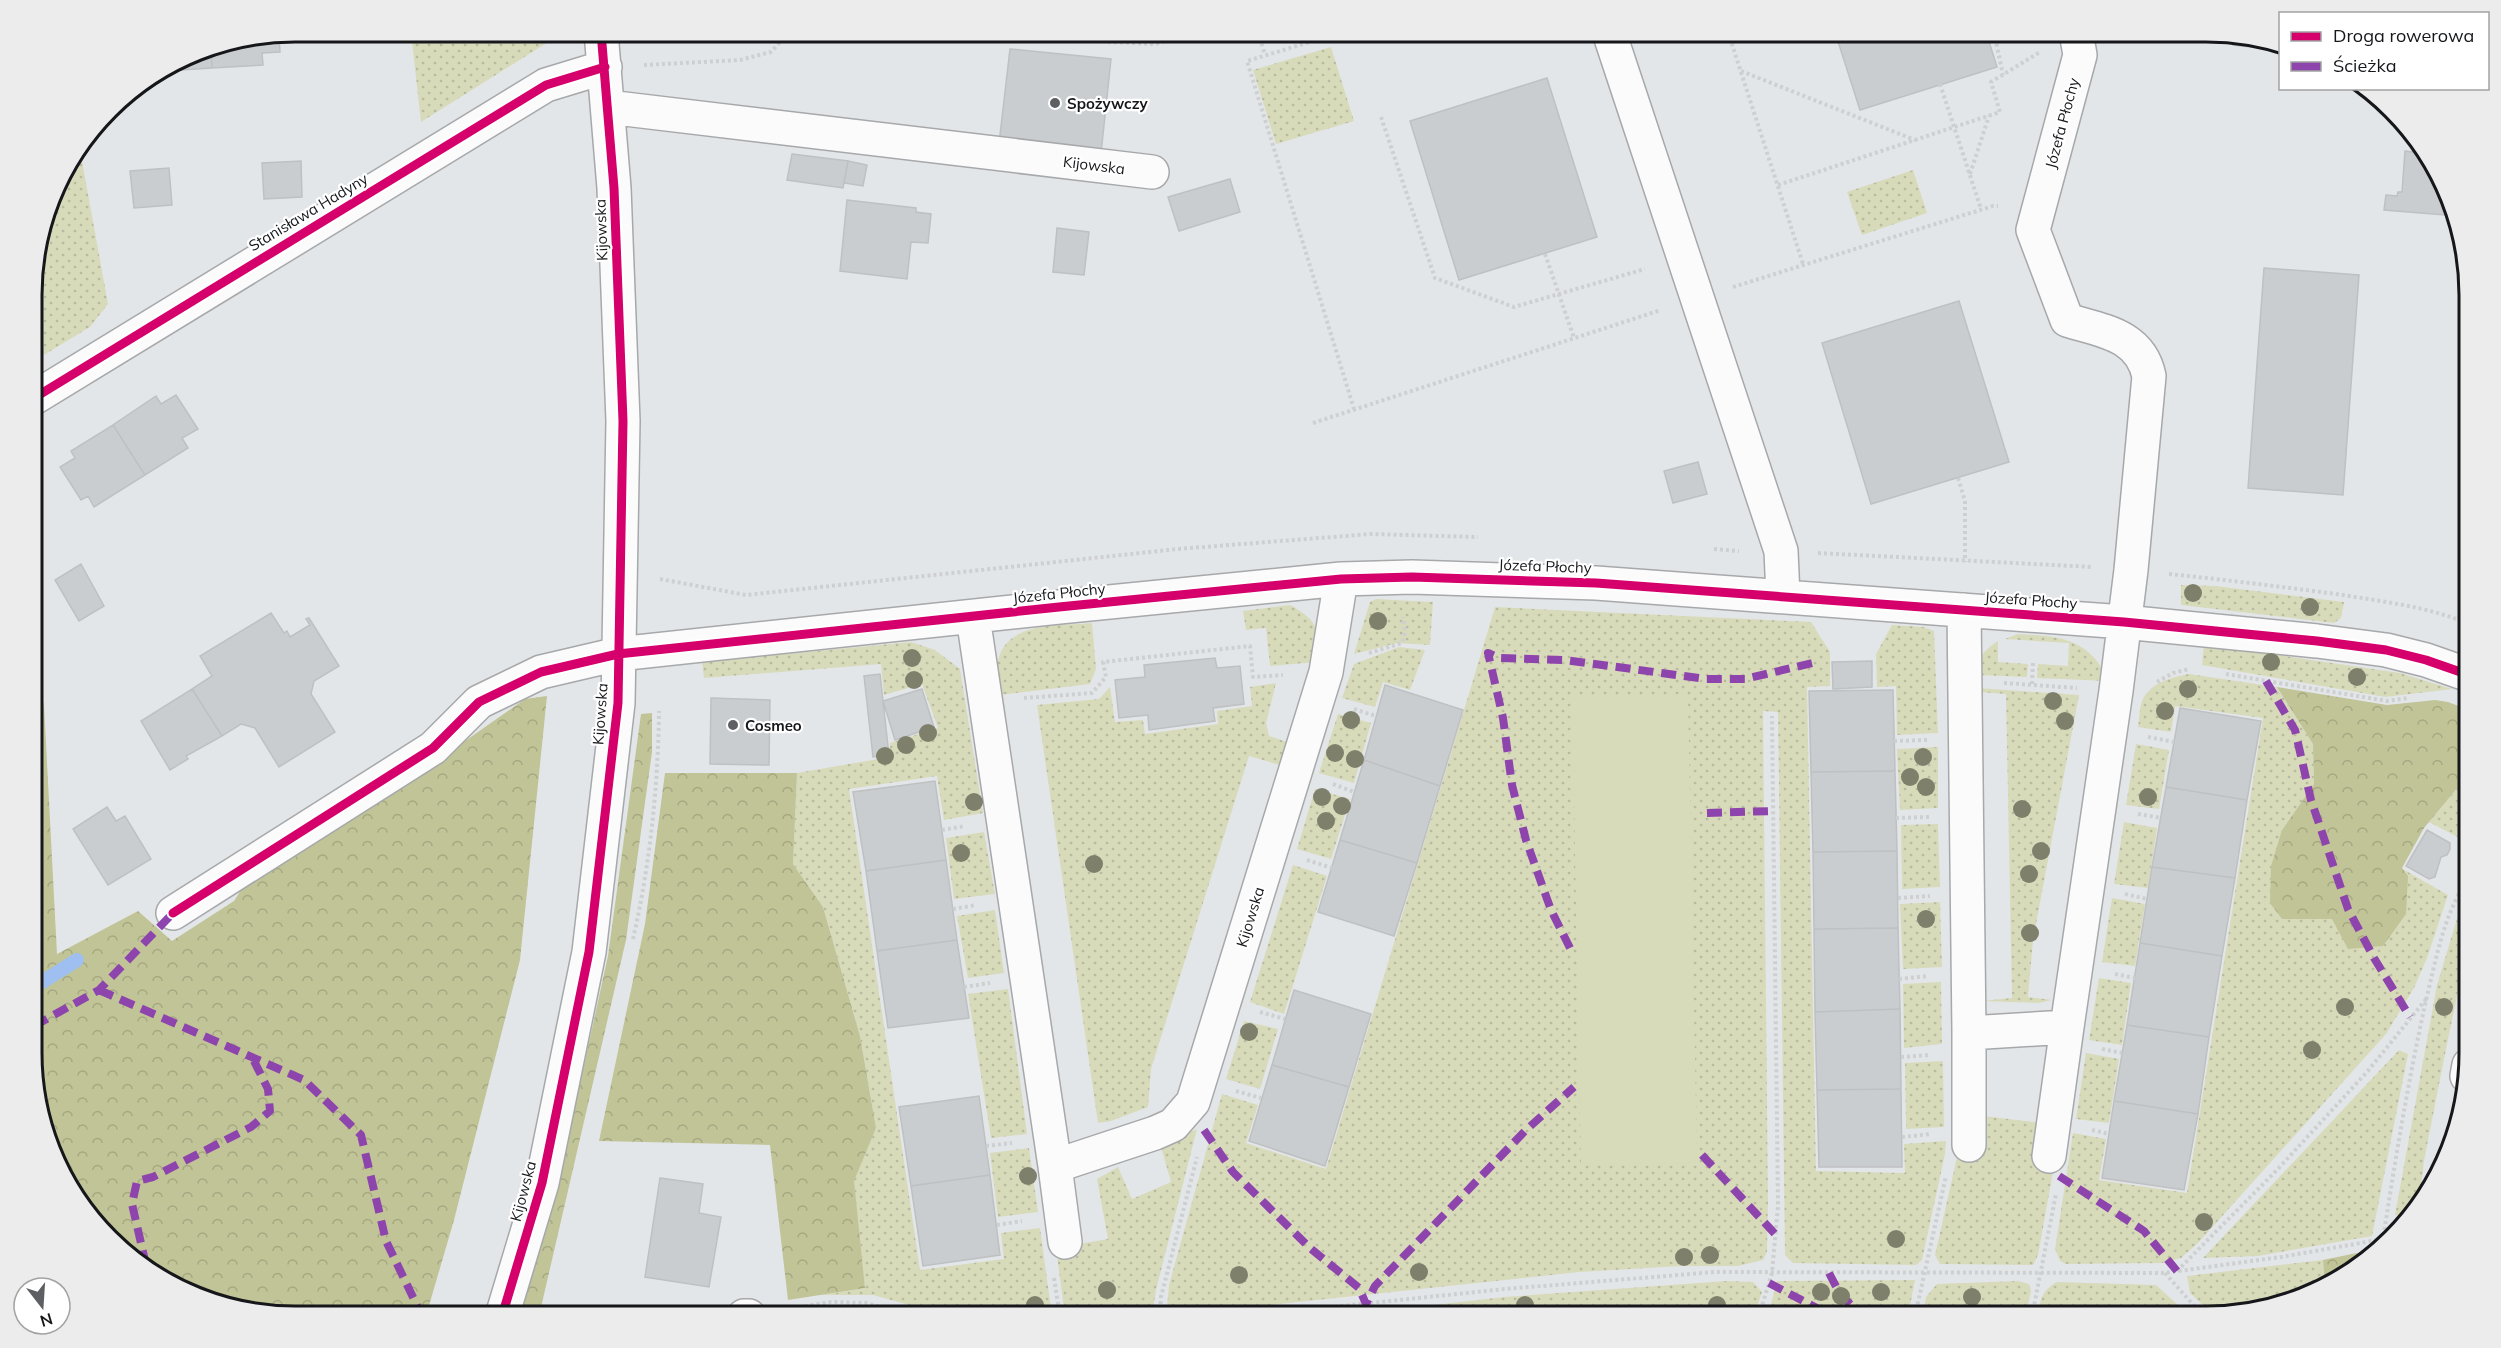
<svg xmlns="http://www.w3.org/2000/svg" width="2501" height="1348" viewBox="0 0 2501 1348" font-family="Mulish,sans-serif">
	<style>
		.green { fill: url(#green-dots) }
		.forest { fill: url(#forest-crowns) }
		.pitch { fill: #d8dbba }
		.lines { fill: none; stroke-linecap: round; stroke-linejoin: round }
		.stream { stroke: #9ebfef; stroke-width: 14 }
		.building { fill: #cacdcf; stroke: #bec0c2; stroke-width: 1.5 }
		.minor-casing { stroke: #a6a8aa; stroke-width: 36 }
		.path { stroke: #cecfd0; stroke-width: 4; stroke-dasharray: 3 3; stroke-linecap: butt }
		.minor { stroke: #fbfbfc; stroke-width: 33 }
		.quiet { stroke: #8e44ad; stroke-width: 8; stroke-dasharray: 15 8; stroke-linecap: butt }
		.cycleway-casing { stroke: #fff; stroke-width: 13 }
		.cycleway { stroke: #d6006c; stroke-width: 9 }
		.tree { fill: #7e806c }
		.poi-dot { fill: #5e5f62; stroke: #fff; stroke-width: 2 }
		.labels { text-anchor: middle; dominant-baseline: central; stroke-width: 4.5; stroke-linejoin: round; paint-order: stroke }
		.poi-label { font-size: 15px; font-weight: bold; fill: #16171a; stroke: #fff; text-anchor: start }
		.street-label { font-size: 15px; fill: #16171a; stroke: #fff }
		.rim { fill: none; stroke: #16171a; stroke-width: 3 }
	</style>
	<defs>
		<pattern id="green-dots" width="8" height="8" patternUnits="userSpaceOnUse" patternTransform="scale(1.5)"><rect width="8" height="8" fill="#d8dbba"/><path d="M2 2h.1M6 6h.1" fill="none" stroke="#b9bb9f" stroke-width="1.8" stroke-linecap="round"/></pattern>
		<pattern id="forest-crowns" width="20" height="18" patternUnits="userSpaceOnUse" patternTransform="scale(1.5)"><rect width="20" height="18" fill="#c1c496"/><path d="M2 6a3 3 0 1 1 6 0M12 15a3 3 0 1 1 6 0" fill="none" stroke="#a5a881"/></pattern>
	</defs>
	<rect width="100%" height="100%" fill="#e3e6e9"/>
	<path class="green" d="M411 32H556L553 39 421 122Z
		M1331 47 1354 121 1276 144 1253 70Z
		M80 150 108 304 90 327 34 361V261L59 178Z
		M1913 170 1927 213 1862 235 1847 192Z
		M2181 585 2215 586 2344 602 2341 618 2334 623 2181 605Z
		M1376 599 1433 602 1430 645 1397 643 1354 654 1370 602Z
		M1290 605C1318 620 1321 631 1316 662L1270 666 1266 628 1246 630 1243 611Z
		M1495 607 1811 622 1830 652V686L1807 687 1816 1171 1905 1173 1904 1144 1946 1141 1945 1154 1922 1260 1916 1265 1793 1263 1785 1255 1778 712 1763 711 1768 1200 1767 1252 1763 1260 1738 1266H1682L1579 1272 1177 1315 1167 1307 1169 1285 1222 1094 1258 1105 1246 1143 1326 1169Z
		M1092 623 1096 669 1090 684 1000 695C999 683 996 668 999 657 1010 621 1062 626 1092 623Z
		M1892 625 1923 627 1934 631 1938 733 1897 735 1896 686 1877 687 1876 654Z
		M2018 634C2058 636 2091 638 2108 681L2037 678 2038 664 2068 666 2069 643 2005 639Z
		M1998 641V662L2028 664 2027 677 1977 675C1978 657 1983 651 1998 641Z
		M911 642 935 650 960 669 983 813 944 820 937 776 849 789 920 1270 1004 1259 1001 1233 1040 1228 1052 1316H949L873 1295H821L865 1288 853 1181 876 1128 860 1036 823 907 793 864 797 773 890 757V743L938 728 922 684 884 695 881 664 704 678 702 662Z
		M2204 644 2400 673 2452 689 2385 697 2202 665Z
		M1399 647 1425 650 1410 690 1383 682 1375 707 1342 698 1354 664Z
		M2189 674 2277 687 2313 744 2314 784 2282 830V919H2332L2401 868 2448 895 2427 958 2414 988 2386 1034 2198 1243 2181 1258 2162 1263 2066 1264 2060 1261 2055 1249 2073 1133 2106 1139 2099 1180 2187 1193 2263 718 2175 706 2171 732 2138 727C2140 717 2139 702 2146 694 2156 681 2174 677 2189 674Z
		M1276 683 1266 723 1269 736 1290 743 1283 766 1249 756 1151 1069 1148 1107 1111 1121 1098 1123 1037 705 1099 699 1110 687 1115 722 1143 720 1145 734 1218 724 1217 711 1252 706 1250 687Z
		M1977 688 2079 695 2033 940 2028 997 2052 1000 2038 1003 1982 1001 2012 998 2006 694 1978 692Z
		M2463 712 2469 714V739L2461 728Z
		M1338 714 1371 723 1354 783 1319 773Z
		M2136 744 2169 750 2159 809 2126 805Z
		M1938 747V808L1900 810 1897 749Z
		M2469 774V843L2429 822Z
		M1315 789 1350 799 1331 859 1297 849Z
		M2124 822 2157 828 2148 888 2114 884Z
		M1938 824 1940 887 1902 889 1901 825Z
		M984 832 995 894 954 899 946 838Z
		M1293 865 1327 876 1284 1014 1250 1002Z
		M2469 889V952L2463 967 2444 1059 2424 1161 2419 1204 2409 1218 2395 1215 2437 985 2456 922Z
		M2112 898 2145 904 2135 966 2102 962Z
		M1940 902 1942 967 1903 969 1900 904Z
		M995 910 1004 973 968 978 957 916Z
		M2099 978 2131 983 2122 1045 2089 1040Z
		M1941 982 1942 1044 1904 1048 1903 984Z
		M1008 989 1027 1134 991 1138 968 994Z
		M1244 1021 1278 1029 1260 1089 1226 1079Z
		M2399 1050 2408 1054 2372 1236 2258 1256 2203 1258Z
		M2086 1053 2119 1059 2109 1123 2076 1119Z
		M1943 1061 1944 1127 1906 1129 1905 1063Z
		M1983 1116 2042 1123 2055 1161 2038 1255 2033 1265 1940 1264 1935 1255 1957 1157 1978 1155Z
		M1197 1129 1156 1290 1152 1316H1065L1056 1248 1108 1239 1097 1179 1118 1167 1132 1199 1171 1182 1161 1147Z
		M1029 1148 1038 1212 998 1217 990 1153Z
		M2323 1260 2325 1285 2223 1316H2214L2190 1293 2187 1276Z
		M1915 1280 1908 1316H1768L1777 1281Z
		M1727 1281 1753 1282 1762 1292 1754 1316H1338L1504 1297Z
		M2018 1281 2029 1284 2031 1291 2026 1315 1922 1316 1926 1297 1937 1284Z
		M2057 1282 2156 1285 2190 1316H2159L2157 1305 2069 1313V1316H2038C2040 1300 2042 1290 2057 1282Z"/>
	<path class="forest" d="M34 671 44 705 57 954 138 911 172 941 234 901 245 884 438 760 525 699 547 696 520 960 454 1220 426 1316H294L226 1307 163 1281 76 1199 34 1087Z
		M2277 687 2387 705 2435 700 2448 702 2464 708 2461 728 2469 739V774L2424 828 2402 868 2408 876 2406 914 2383 946 2348 949 2332 919H2282L2270 903 2271 866 2282 830 2314 784 2313 744Z
		M652 713V752L626 940 539 1316H515L564 1156 608 956 641 714Z
		M665 773H797L793 864 823 907 860 1036 876 1128 854 1181 865 1288 788 1300 770 1145 599 1141 645 924Z
		M2371 1250 2372 1255 2338 1281 2325 1285 2323 1260Z
		M854 1309 895 1316H796Z"/>
	<path class="pitch" d="M1688 694 1697 1162 1581 1164 1572 697Z"/>
	<g class="lines">
		<path class="stream" d="M34 987 77 960"/>
	</g>
	<path class="building" d="M1835 32H1986L1997 67 1860 110Z
		M279 35 280 52 262 53 263 65 212 68 211 48Z
		M2234 35 2275 41 2280 43V50L2233 45Z
		M211 48 212 68 163 71 194 51Z
		M1010 49 1111 59 1100 163 998 152Z
		M1547 78 1597 237 1459 280 1410 121Z
		M2405 151 2428 154 2457 216 2384 210 2386 195 2397 196 2398 192H2402Z
		M792 154 848 161 843 188 787 180Z
		M301 161 302 197 264 199 262 163Z
		M848 161 867 165 863 186 844 183Z
		M169 168 172 205 134 208 130 171Z
		M1230 179 1240 212 1179 231 1168 197Z
		M847 200 916 208V212L931 214 928 243 911 242 907 279 840 271Z
		M1057 228 1089 232 1084 275 1053 272Z
		M2264 268 2359 275 2343 495 2248 488Z
		M1959 301 2009 462 1871 504 1822 343Z
		M176 395 198 429 182 438 188 448 145 475 113 425 156 396 161 404Z
		M113 425 145 475 94 507 88 496 81 500 60 467 75 458 71 451Z
		M1698 462 1707 494 1673 503 1664 471Z
		M81 564 104 606 79 621 55 580Z
		M271 613 284 633 287 631 290 637 310 625 306 619 309 618 339 666 314 681 311 694 335 732 279 767 255 728 241 724 222 736 192 689 212 676 200 656Z
		M1215 658 1217 668 1240 666 1244 704 1213 708 1215 721 1149 730 1148 715 1119 718 1115 680 1145 677 1144 665Z
		M1872 661V687L1833 689 1832 662Z
		M880 674 889 755 873 757 864 676Z
		M1385 685 1463 710 1440 786 1364 760Z
		M192 689 222 736 186 756 188 759 170 770 141 721Z
		M922 689 934 727 895 740 883 701Z
		M1893 690 1895 771 1811 772 1809 691Z
		M711 698 770 700 769 765 710 764Z
		M2180 708 2261 721 2247 800 2166 787Z
		M1364 760 1440 786 1417 863 1340 840Z
		M1895 771 1897 851 1813 852 1811 772Z
		M935 781 946 860 866 871 853 792Z
		M2166 787 2247 800 2235 878 2152 867Z
		M107 807 116 821 125 816 151 859 108 885 73 829Z
		M2427 830 2450 843V849L2447 855 2441 857 2435 877 2429 879 2406 866Z
		M1340 840 1417 863 1394 936 1318 912Z
		M1897 851 1898 928 1814 929 1813 852Z
		M946 860 957 940 877 951 866 871Z
		M2152 867 2235 878 2222 956 2140 943Z
		M1898 928 1900 1009 1815 1012 1814 929Z
		M957 940 969 1018 888 1028 877 951Z
		M2140 943 2222 956 2209 1037 2127 1025Z
		M1294 990 1371 1014 1349 1087 1272 1065Z
		M1900 1009 1901 1089 1817 1090 1815 1012Z
		M2127 1025 2209 1037 2198 1114 2114 1101Z
		M1272 1065 1349 1087 1325 1166 1249 1141Z
		M1901 1089 1902 1167H1819L1817 1090Z
		M979 1096 990 1175 911 1186 899 1107Z
		M2114 1101 2198 1114 2184 1190 2102 1178Z
		M990 1175 1000 1255 923 1266 911 1186Z
		M660 1178 703 1184 699 1213 721 1217 709 1287 645 1277Z
		M2155 1308 2156 1316H2078Z"/>
	<g class="lines">
		<defs>
			<path id="minor" d="M1609 32 1781 551 1783 596
				M608 107 1152 172
				M34 398 546 85 605 67
				M1964 610 1969 1033 2067 1027 2116 691 2131 570 2149 376C2140 334 2102 331 2067 320L2033 230 2080 55 2076 32
				M973 617 1055 1166 1155 1133 1173 1125 1193 1102 1326 672 1341 579
				M173 913 433 748 479 702 541 672 618 654 1059 607 1341 579 1412 577 1596 583 2124 622 2317 641 2386 650 2426 660 2469 675
				M1969 1033V1145
				M2467 1076 2469 1065
				M2049 1156 2067 1027
				M1055 1166 1065 1242
				M502 1316 542 1183 589 952 618 703 623 421 614 188 601 32
				M744 1316H749"/>
		</defs>
		<use href="#minor" class="minor-casing"/>
		<path class="path" d="M1055 32 1109 42 1155 44 1205 32
			M1258 32 1265 55
			M1343 32 1247 61 1354 409
			M1728 32 1803 264
			M1994 32 2003 75
			M644 65 740 60 771 52 789 32
			M1741 71 1915 140
			M1940 84 1981 209
			M1381 117 1435 278 1514 307 1645 269
			M1970 174 1989 116
			M1778 185 2000 112 1991 82 2040 52
			M1545 254 1574 338
			M1733 287 1993 206H1998
			M1313 423 1661 310
			M1958 478 1965 501V562
			M1714 549 1739 551
			M1818 553 2093 567
			M2169 574C2227 580 2285 587 2343 595 2386 602 2429 607 2469 624
			M660 579 746 595 1178 549 1371 534 1478 537
			M1369 653 1402 643 1405 631 1403 617
			M2226 674 2387 701 2408 698
			M2157 682 2173 673 2189 669
			M2004 683 2077 688
			M2032 684 2033 661
			M1024 698 1092 693 1106 677 1103 662 1250 646 1253 677 1283 675
			M1354 709 1376 716
			M2148 737 2174 742
			M1894 741 1927 740
			M1333 784 1354 792
			M2138 814 2161 818
			M1896 818 1929 817
			M942 830 965 826
			M1307 860 1332 868
			M2125 894 2147 899
			M1898 898 1930 896
			M953 909 976 905
			M633 939C650 865 658 787 659 711
			M2115 974 2135 978
			M1899 979 1928 976
			M964 987 990 983
			M1260 1012 1285 1019
			M2102 1049 2122 1053
			M1901 1057 1930 1055
			M1236 1091 1261 1098
			M2092 1130 2109 1134
			M1902 1137 1931 1134
			M986 1146 1012 1143
			M997 1225 1022 1221
			M2383 1239V1247
			M2177 1271 2276 1171 2367 1072 2427 998
			M2165 1273 2203 1316
			M1054 1278 1060 1316
			M787 1309 831 1302 865 1303 919 1316
			M1160 1316 1161 1297 1197 1157
			M1245 1316 1505 1289 1715 1272 2164 1273 2281 1257 2383 1239C2395 1161 2408 1082 2425 1005 2436 959 2443 916 2469 876
			M1759 1316 1772 1273 1778 1206 1772 716
			M1915 1316 1946 1176
			M2032 1316 2056 1194"/>
		<use href="#minor" class="minor"/>
		<path class="quiet" d="M2266 681 2295 730 2311 800 2348 909 2374 958 2410 1017
			M1707 813 1773 811
			M1570 948 1551 910 1526 840 1512 785 1503 718 1488 653 1500 658 1565 660 1706 679H1745L1817 662
			M99 990 304 1080 361 1135 386 1241 422 1316
			M34 1026 99 990 173 913
			M1204 1130 1233 1172 1310 1248 1359 1288 1366 1304 1375 1286 1526 1130 1574 1087
			M1702 1155 1775 1234
			M2059 1176 2144 1231 2177 1271
			M146 1265 132 1204 137 1181 153 1177 251 1127 270 1111 268 1089 252 1057
			M1829 1273 1839 1292 1861 1316
			M1769 1283 1832 1316"/>
		<defs>
			<path id="cycleway" d="M34 398 546 85 605 67
				M173 913 433 748 479 702 541 672 618 654 1059 607 1341 579 1412 577 1596 583 2124 622 2317 641 2386 650 2426 660 2469 675
				M502 1316 542 1183 589 952 618 703 623 421 614 188 601 32"/>
		</defs>
		<use href="#cycleway" class="cycleway-casing"/>
		<use href="#cycleway" class="cycleway"/>
	</g>
	<g class="tree">
		<circle cx="2193" cy="593" r="9"/>
		<circle cx="2310" cy="607" r="9"/>
		<circle cx="1378" cy="621" r="9"/>
		<circle cx="912" cy="658" r="9"/>
		<circle cx="2271" cy="662" r="9"/>
		<circle cx="2357" cy="677" r="9"/>
		<circle cx="914" cy="680" r="9"/>
		<circle cx="2188" cy="689" r="9"/>
		<circle cx="2053" cy="701" r="9"/>
		<circle cx="2165" cy="711" r="9"/>
		<circle cx="1351" cy="720" r="9"/>
		<circle cx="2065" cy="721" r="9"/>
		<circle cx="928" cy="733" r="9"/>
		<circle cx="906" cy="745" r="9"/>
		<circle cx="1335" cy="753" r="9"/>
		<circle cx="885" cy="756" r="9"/>
		<circle cx="1923" cy="757" r="9"/>
		<circle cx="1355" cy="759" r="9"/>
		<circle cx="1910" cy="777" r="9"/>
		<circle cx="1926" cy="787" r="9"/>
		<circle cx="1322" cy="797" r="9"/>
		<circle cx="2148" cy="797" r="9"/>
		<circle cx="974" cy="802" r="9"/>
		<circle cx="1342" cy="806" r="9"/>
		<circle cx="2022" cy="809" r="9"/>
		<circle cx="1326" cy="821" r="9"/>
		<circle cx="2041" cy="851" r="9"/>
		<circle cx="961" cy="853" r="9"/>
		<circle cx="1094" cy="864" r="9"/>
		<circle cx="2029" cy="874" r="9"/>
		<circle cx="1926" cy="919" r="9"/>
		<circle cx="2030" cy="933" r="9"/>
		<circle cx="2345" cy="1007" r="9"/>
		<circle cx="2444" cy="1007" r="9"/>
		<circle cx="1249" cy="1032" r="9"/>
		<circle cx="2312" cy="1050" r="9"/>
		<circle cx="1028" cy="1176" r="9"/>
		<circle cx="2204" cy="1222" r="9"/>
		<circle cx="1896" cy="1239" r="9"/>
		<circle cx="1710" cy="1255" r="9"/>
		<circle cx="1684" cy="1257" r="9"/>
		<circle cx="1419" cy="1272" r="9"/>
		<circle cx="1239" cy="1275" r="9"/>
		<circle cx="1107" cy="1290" r="9"/>
		<circle cx="1821" cy="1292" r="9"/>
		<circle cx="1881" cy="1292" r="9"/>
		<circle cx="1841" cy="1296" r="9"/>
		<circle cx="1972" cy="1297" r="9"/>
		<circle cx="1035" cy="1305" r="9"/>
		<circle cx="1525" cy="1305" r="9"/>
		<circle cx="1717" cy="1305" r="9"/>
	</g>
	<g class="poi-dot">
		<circle cx="1055" cy="103" r="6"/>
		<circle cx="733" cy="725" r="6"/>
	</g>
	<g class="labels">
		<g class="poi-label">
			<text x="1067" y="103">Spożywczy</text>
			<text x="745" y="725">Cosmeo</text>
		</g>
		<g class="street-label">
			<text transform="translate(2062 123) rotate(-75)">Józefa Płochy</text>
			<text transform="translate(1094 165) rotate(7)">Kijowska</text>
			<text transform="translate(308 212) rotate(-31)">Stanisława Hadyny</text>
			<text transform="translate(601 230) rotate(-92)">Kijowska</text>
			<text transform="translate(1545 566) rotate(2)">Józefa Płochy</text>
			<text transform="translate(1059 593) rotate(-6)">Józefa Płochy</text>
			<text transform="translate(2031 600) rotate(4)">Józefa Płochy</text>
			<text transform="translate(600 714) rotate(-86)">Kijowska</text>
			<text transform="translate(1250 917) rotate(-73)">Kijowska</text>
			<text transform="translate(523 1191) rotate(-75)">Kijowska</text>
		</g>
	</g>
	<path d="M0 0H2501V1348H0ZM295 42H2206A253 253 0 0 1 2459 295V1053A253 253 0 0 1 2206 1306H295A253 253 0 0 1 42 1053V295A253 253 0 0 1 295 42Z" fill="#ececed" fill-rule="evenodd"/>
	<path class="rim" d="M295 42H2206A253 253 0 0 1 2459 295V1053A253 253 0 0 1 2206 1306H295A253 253 0 0 1 42 1053V295A253 253 0 0 1 295 42Z"/>
	<rect x="2279" y="12" width="210" height="78" fill="#ffffff" stroke="#a2a2a3" stroke-width="1.5"/>
	<rect x="2291" y="32" width="30" height="9" fill="#d6006c" stroke="#a2a2a3" stroke-width="1.5"/>
	<text x="2333" y="42" font-size="18" fill="#16171a">Droga rowerowa</text>
	<rect x="2291" y="62" width="30" height="9" fill="#8e44ad" stroke="#a2a2a3" stroke-width="1.5"/>
	<text x="2333" y="72" font-size="18" fill="#16171a">Ścieżka</text>
	<g transform="translate(42 1306) rotate(163)"><circle r="28" fill="#ffffff" stroke="#a2a2a3" stroke-width="1.5"/>
	<path d="M0-4.5L10 22L0 15L-10 22Z" fill="#5e5f62"/>
	<text y="-9" font-size="16" font-weight="bold" text-anchor="middle" fill="#16171a">N</text>
	</g>
</svg>
